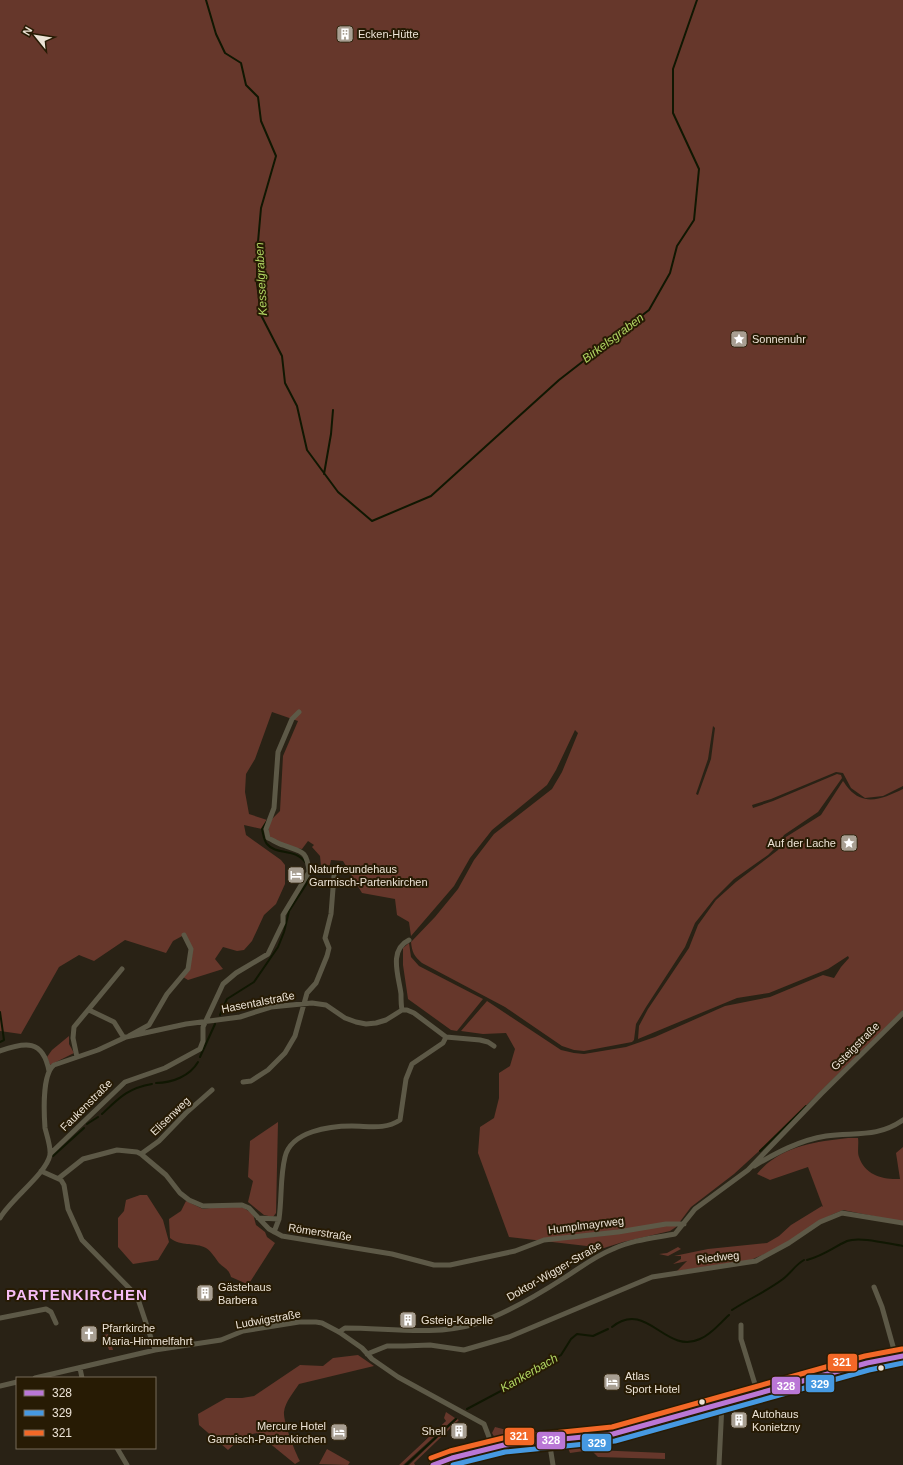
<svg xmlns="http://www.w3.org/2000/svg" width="903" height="1465" viewBox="0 0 903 1465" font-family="Arial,sans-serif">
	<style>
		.green { fill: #66372b; fill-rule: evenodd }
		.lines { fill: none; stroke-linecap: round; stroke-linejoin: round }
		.stream { stroke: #101702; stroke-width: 2 }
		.minor { stroke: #5d5947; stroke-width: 5 }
		.primary { stroke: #646041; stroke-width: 8 }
		.bus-1-casing { stroke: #271b04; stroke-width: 8 }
		.bus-2-casing { stroke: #271b04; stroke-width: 8 }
		.bus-3-casing { stroke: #271b04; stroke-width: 8 }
		.bus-1 { stroke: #ba77d6; stroke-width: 5 }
		.bus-2 { stroke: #4699e1; stroke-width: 5 }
		.bus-3 { stroke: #f36827; stroke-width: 5 }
		.bus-dot { fill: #ece3d6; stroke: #271b04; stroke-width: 1.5 }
		.labels { text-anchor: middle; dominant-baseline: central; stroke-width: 4; stroke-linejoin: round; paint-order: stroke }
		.poi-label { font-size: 11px; fill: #ece3d6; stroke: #271b04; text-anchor: start }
		.street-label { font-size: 11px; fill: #ece3d6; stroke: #271b04 }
		.water-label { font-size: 12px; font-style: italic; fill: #b1d662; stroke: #271b04 }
		.district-label { font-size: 15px; font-weight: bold; letter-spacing: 1px; fill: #f6bcf6; stroke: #271b04 }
		.line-badge { stroke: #271b04; stroke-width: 1.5 }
		.badge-label { font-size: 11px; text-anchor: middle; font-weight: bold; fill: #fff }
	</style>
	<rect width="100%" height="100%" fill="#292215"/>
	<path class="green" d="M0 0H903V786L883 796 865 798 851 788 843 773 836 772 771 799 752 805 753 808 773 801 837 774 841 775 842 778 818 812 784 835 775 848 768 855 734 879 714 899 695 923 685 947 646 1007 636 1024 634 1040 632 1042 584 1051 574 1050 562 1046 505 1007 422 963C414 956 412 952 411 942L435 917 458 889 474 860 494 834 552 789 562 772 578 733 575 730 556 770 547 785 492 830 470 858 454 886 411 936 409 922 397 915 395 899 362 893 343 861 331 860 330 865 325 869 321 866 320 856 312 847 314 845 308 841 302 849 295 848 268 838 269 822 280 811 283 756 298 721 272 712 255 759 246 774 245 792 249 814 267 820 262 829 244 825 246 835 281 860 285 865V884L276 904 264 915 252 941 244 950 237 951 223 947 215 959 223 969 188 980 183 977C193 962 192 951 184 935L173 941 166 953 125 940 94 961 79 955 59 967 21 1034 0 1031ZM713 726 715 728 711 759 698 795 696 794 708 759Z
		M843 781C845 783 846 786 849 789 865 807 884 798 903 789V1010L770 1141 734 1174 691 1207 676 1227 670 1231 623 1242 604 1248 509 1237 478 1153 480 1127 494 1118 499 1098V1073L510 1066 515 1049 506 1033 483 1034 461 1031 487 1001 561 1050 574 1053 584 1054 626 1047 655 1037 725 1006 770 997 823 975 834 978 841 967 849 958 848 956 828 969 769 993 737 998 638 1039 639 1026 648 1009 689 948 698 925 716 900 736 882 778 850 786 837 821 815Z
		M409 943 411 957 419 966 483 999 457 1031 451 1030 408 999 403 965V948Z
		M69 1036V1044L74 1053 50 1065 47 1057 52 1050Z
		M278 1122 276 1213 273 1217 264 1215 248 1202 253 1181 248 1177 250 1141Z
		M848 1138H858C859 1144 857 1152 859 1157 865 1175 883 1180 900 1179L896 1153 903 1147V1222L843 1210 831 1215 774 1250 748 1261 677 1271 687 1261 673 1264 681 1259V1256H674L708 1249 767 1243 779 1236 791 1225 822 1206 823 1207 808 1167 770 1180 757 1174C780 1146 814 1142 848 1138Z
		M140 1195H147L163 1220 169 1242 158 1260 133 1264 118 1247V1218L124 1211 126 1200Z
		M186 1201 203 1209 232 1205 244 1208 253 1214 256 1225 265 1232 267 1237 275 1243 250 1282 247 1284 231 1277C229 1269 224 1268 219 1263 215 1258 212 1252 206 1248 195 1242 181 1247 170 1238L169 1219 181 1211Z
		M678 1247 681 1249 668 1256 659 1254 667 1253Z
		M108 1334 113 1350H109L104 1335Z
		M358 1355 374 1366 299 1384C294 1392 285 1402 284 1412 283 1421 295 1452 300 1461L295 1464 257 1433 243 1436 228 1450 199 1425 198 1414 226 1398H242L254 1396 300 1365 323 1366 333 1358Z
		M446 1412 455 1418 403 1465H399L446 1421 444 1418Z
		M457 1419 459 1420 414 1463 415 1465H409Z
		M495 1427 523 1434 495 1438 492 1433Z
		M592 1436 598 1448 594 1450 665 1453V1459L598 1457 591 1450 570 1453 564 1438Z
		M327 1449 350 1462 348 1465 319 1464Z"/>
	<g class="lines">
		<path class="stream" d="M206 0 216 34 225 53 241 63 246 85 258 97 261 121 276 156 261 208 257 253V283L261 315 282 356 285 383 297 406 307 450 338 492 372 521 431 496 559 380 649 310 670 273 677 246 694 220 699 169 673 113V69L697 0
			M324 474 331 434 333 410
			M267 821 262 829C263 833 264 841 267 844 277 856 294 847 306 863
			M0 1012 4 1040 0 1042
			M220 1015 227 999 254 982 278 947 284 932 289 911 307 883 308 878
			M200 1057 215 1024
			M156 1083C172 1083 190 1076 198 1062
			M102 1114C119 1098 128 1088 152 1084
			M87 1124 98 1117
			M760 1151 806 1106
			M53 1156 84 1128
			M807 1260C825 1255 832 1248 847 1241 860 1236 889 1244 903 1246
			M732 1310C749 1299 767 1291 783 1279 791 1273 795 1265 804 1260
			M612 1327C647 1299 665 1355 700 1339 712 1334 720 1323 729 1315
			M467 1409 518 1382 561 1355 571 1339 577 1334 593 1336 608 1329
			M406 1465 456 1419"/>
		<path class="minor" d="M89 1010 114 1022 124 1038
			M402 1010H407L414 1013 446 1037 480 1040 488 1042 494 1046
			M129 1036 149 1025 167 994 188 969 191 949 184 935
			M0 1051C25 1042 43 1039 49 1071
			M77 1057 73 1038 74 1027 122 969
			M243 1082 251 1081 268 1070 285 1053 295 1036 307 993 316 983 327 956 329 948 325 938 331 914 334 876
			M50 1154 125 1082 165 1068 200 1049 203 1041V1027L223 984 236 973 268 954 283 923V915L309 872C307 849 301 852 283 845 278 844 273 840 268 838L266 829 274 808 278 752 292 719 299 712
			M141 1154 159 1141 186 1113 212 1090
			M754 1166C776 1153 800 1140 826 1136 855 1132 877 1138 903 1120
			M41 1171 61 1180 64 1185 68 1209 82 1240 137 1296 155 1350
			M59 1178 83 1159 117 1150 137 1152 141 1154 166 1175 180 1193 189 1200 203 1206 242 1205 249 1208 269 1229 282 1236 392 1254 434 1265H450L515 1251 544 1240 618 1232 666 1224H684
			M0 1218C11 1199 46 1174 50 1155 51 1147 47 1136 45 1128 44 1114 42 1074 54 1065L98 1050 126 1037 186 1024 240 1017 271 1007 312 1003 326 1005 345 1018 356 1022 366 1024 376 1023 386 1020 402 1010C401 1005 401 1000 401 994 399 977 388 950 409 940
			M258 1218 279 1219C282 1198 280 1177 285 1157 291 1131 330 1126 352 1126 369 1126 385 1130 400 1120L406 1079 412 1064 443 1043 446 1037
			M274 1232 279 1219
			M874 1287 882 1307 896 1357
			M0 1318 46 1309 51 1312 56 1323
			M741 1325V1339L758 1394
			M339 1332 345 1328C388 1328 434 1336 475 1324 506 1314 536 1296 564 1278 580 1268 595 1256 613 1249 632 1240 654 1238 675 1234L695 1209 748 1170 821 1094 903 1013
			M367 1354 387 1346H404L430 1345 464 1350 509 1337 652 1277 756 1261 789 1243 820 1222 842 1213 903 1223
			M80 1368 82 1378
			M35 1378 155 1350 221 1340 243 1331 299 1322H316L322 1323 339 1332 362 1348 372 1359 398 1377 484 1424 489 1437 490 1448
			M0 1386 17 1382
			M549 1440 553 1465
			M117 1448 127 1465
			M719 1465 722 1404"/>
		<path class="primary" d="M433 1465 452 1458 504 1445 613 1434 630 1430 867 1363 903 1356"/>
		<defs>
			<path id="bus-1" d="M433 1465 452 1458 504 1445 613 1434 867 1363 903 1356"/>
			<path id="bus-2" d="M453 1465 505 1452 615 1441 869 1370 903 1363"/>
			<path id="bus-3" d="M431 1458 450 1451 503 1438 612 1427 865 1356 902 1349"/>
		</defs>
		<use href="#bus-1" class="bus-1-casing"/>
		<use href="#bus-2" class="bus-2-casing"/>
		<use href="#bus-3" class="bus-3-casing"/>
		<use href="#bus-1" class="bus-1"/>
		<use href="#bus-2" class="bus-2"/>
		<use href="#bus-3" class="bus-3"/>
	</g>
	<defs>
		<symbol id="building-square" viewBox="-11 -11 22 22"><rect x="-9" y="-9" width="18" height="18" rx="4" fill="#a89f92" stroke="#271b04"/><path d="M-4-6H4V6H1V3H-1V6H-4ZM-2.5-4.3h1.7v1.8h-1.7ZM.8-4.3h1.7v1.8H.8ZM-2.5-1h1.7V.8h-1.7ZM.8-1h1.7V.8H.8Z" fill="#fff"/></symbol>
		<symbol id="sight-square" viewBox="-11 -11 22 22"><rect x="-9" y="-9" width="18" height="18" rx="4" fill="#a89f92" stroke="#271b04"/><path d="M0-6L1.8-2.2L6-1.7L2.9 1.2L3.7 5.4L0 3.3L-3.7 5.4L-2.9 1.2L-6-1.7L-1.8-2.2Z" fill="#fff"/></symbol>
		<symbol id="hotel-square" viewBox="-11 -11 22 22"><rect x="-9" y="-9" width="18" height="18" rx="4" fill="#a89f92" stroke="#271b04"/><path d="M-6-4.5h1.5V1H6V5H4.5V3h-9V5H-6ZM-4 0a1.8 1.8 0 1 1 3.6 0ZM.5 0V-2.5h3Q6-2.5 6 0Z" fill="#fff"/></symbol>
		<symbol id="church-square" viewBox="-11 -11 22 22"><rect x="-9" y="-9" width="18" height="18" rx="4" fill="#a89f92" stroke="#271b04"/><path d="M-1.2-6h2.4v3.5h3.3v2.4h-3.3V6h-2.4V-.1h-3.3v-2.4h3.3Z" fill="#fff"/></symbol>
	</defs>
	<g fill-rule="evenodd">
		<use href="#building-square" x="335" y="24" width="20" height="20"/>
		<use href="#sight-square" x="729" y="329" width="20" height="20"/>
		<use href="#sight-square" x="839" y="833" width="20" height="20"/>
		<use href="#hotel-square" x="286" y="865" width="20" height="20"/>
		<use href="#building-square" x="195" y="1283" width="20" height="20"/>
		<use href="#building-square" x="398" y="1310" width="20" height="20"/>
		<use href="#church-square" x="79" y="1324" width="20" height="20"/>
		<use href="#hotel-square" x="602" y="1372" width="20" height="20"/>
		<use href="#building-square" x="729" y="1410" width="20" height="20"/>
		<use href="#building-square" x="449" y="1421" width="20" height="20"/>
		<use href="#hotel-square" x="329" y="1422" width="20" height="20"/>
	</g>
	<g class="bus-dot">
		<circle cx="881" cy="1368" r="3.5"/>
		<circle cx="702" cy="1402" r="3.5"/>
	</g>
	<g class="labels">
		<g class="poi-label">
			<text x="358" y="34">Ecken-Hütte</text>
			<text x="752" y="339">Sonnenuhr</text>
			<text x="836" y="843" text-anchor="end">Auf der Lache</text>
			<text x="309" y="869">Naturfreundehaus<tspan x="309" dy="13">Garmisch-Partenkirchen</tspan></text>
			<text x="218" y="1287">Gästehaus<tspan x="218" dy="13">Barbera</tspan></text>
			<text x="421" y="1320">Gsteig-Kapelle</text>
			<text x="102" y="1328">Pfarrkirche<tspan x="102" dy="13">Maria-Himmelfahrt</tspan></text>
			<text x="625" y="1376">Atlas<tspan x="625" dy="13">Sport Hotel</tspan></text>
			<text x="752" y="1414">Autohaus<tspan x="752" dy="13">Konietzny</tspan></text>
			<text x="326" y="1426" text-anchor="end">Mercure Hotel<tspan x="326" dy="13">Garmisch-Partenkirchen</tspan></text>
			<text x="446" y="1431" text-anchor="end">Shell</text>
		</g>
		<g class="street-label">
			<text transform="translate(258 1002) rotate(-11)">Hasentalstraße</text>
			<text transform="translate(855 1046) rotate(-45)">Gsteigstraße</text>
			<text transform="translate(86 1105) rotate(-45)">Faukenstraße</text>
			<text transform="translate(170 1116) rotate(-44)">Elisenweg</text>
			<text transform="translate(586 1225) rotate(-7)">Humplmayrweg</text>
			<text transform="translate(320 1232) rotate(9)">Römerstraße</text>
			<text transform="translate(718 1257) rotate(-6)">Riedweg</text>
			<text transform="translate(554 1271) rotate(-30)">Doktor-Wigger-Straße</text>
			<text transform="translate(268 1319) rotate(-10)">Ludwigstraße</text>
		</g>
		<g class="water-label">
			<text transform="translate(261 279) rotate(-93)">Kesselgraben</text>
			<text transform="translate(613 338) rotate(-37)">Birkelsgraben</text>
			<text transform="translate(529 1373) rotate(-30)">Kankerbach</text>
		</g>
		<g class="district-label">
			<text x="77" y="1294">PARTENKIRCHEN</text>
		</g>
	</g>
	<g class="line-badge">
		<rect x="827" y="1353" width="31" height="19" rx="4" fill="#f36827"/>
		<rect x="805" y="1374" width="30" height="19" rx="4" fill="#4699e1"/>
		<rect x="771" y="1376" width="30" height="19" rx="4" fill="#ba77d6"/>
		<rect x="504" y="1427" width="31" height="19" rx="4" fill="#f36827"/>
		<rect x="536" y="1431" width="30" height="19" rx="4" fill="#ba77d6"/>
		<rect x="581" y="1433" width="31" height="19" rx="4" fill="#4699e1"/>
	</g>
	<g class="badge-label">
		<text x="842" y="1366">321</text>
		<text x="820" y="1388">329</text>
		<text x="786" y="1390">328</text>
		<text x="519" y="1440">321</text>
		<text x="551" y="1444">328</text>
		<text x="597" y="1447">329</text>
	</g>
	<rect x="16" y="1377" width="140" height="72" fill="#271b04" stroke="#766b58"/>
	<rect x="24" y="1390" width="20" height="6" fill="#ba77d6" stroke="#766b58"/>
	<text x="52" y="1397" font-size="12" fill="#ece3d6">328</text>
	<rect x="24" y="1410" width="20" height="6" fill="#4699e1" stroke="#766b58"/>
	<text x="52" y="1417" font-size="12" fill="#ece3d6">329</text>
	<rect x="24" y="1430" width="20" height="6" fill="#f36827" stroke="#766b58"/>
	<text x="52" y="1437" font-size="12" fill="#ece3d6">321</text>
	<g transform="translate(36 36) rotate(300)" stroke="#271b04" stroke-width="3" paint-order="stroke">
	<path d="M0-3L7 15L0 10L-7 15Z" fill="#ece3d6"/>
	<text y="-6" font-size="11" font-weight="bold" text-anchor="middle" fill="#ece3d6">N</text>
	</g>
</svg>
